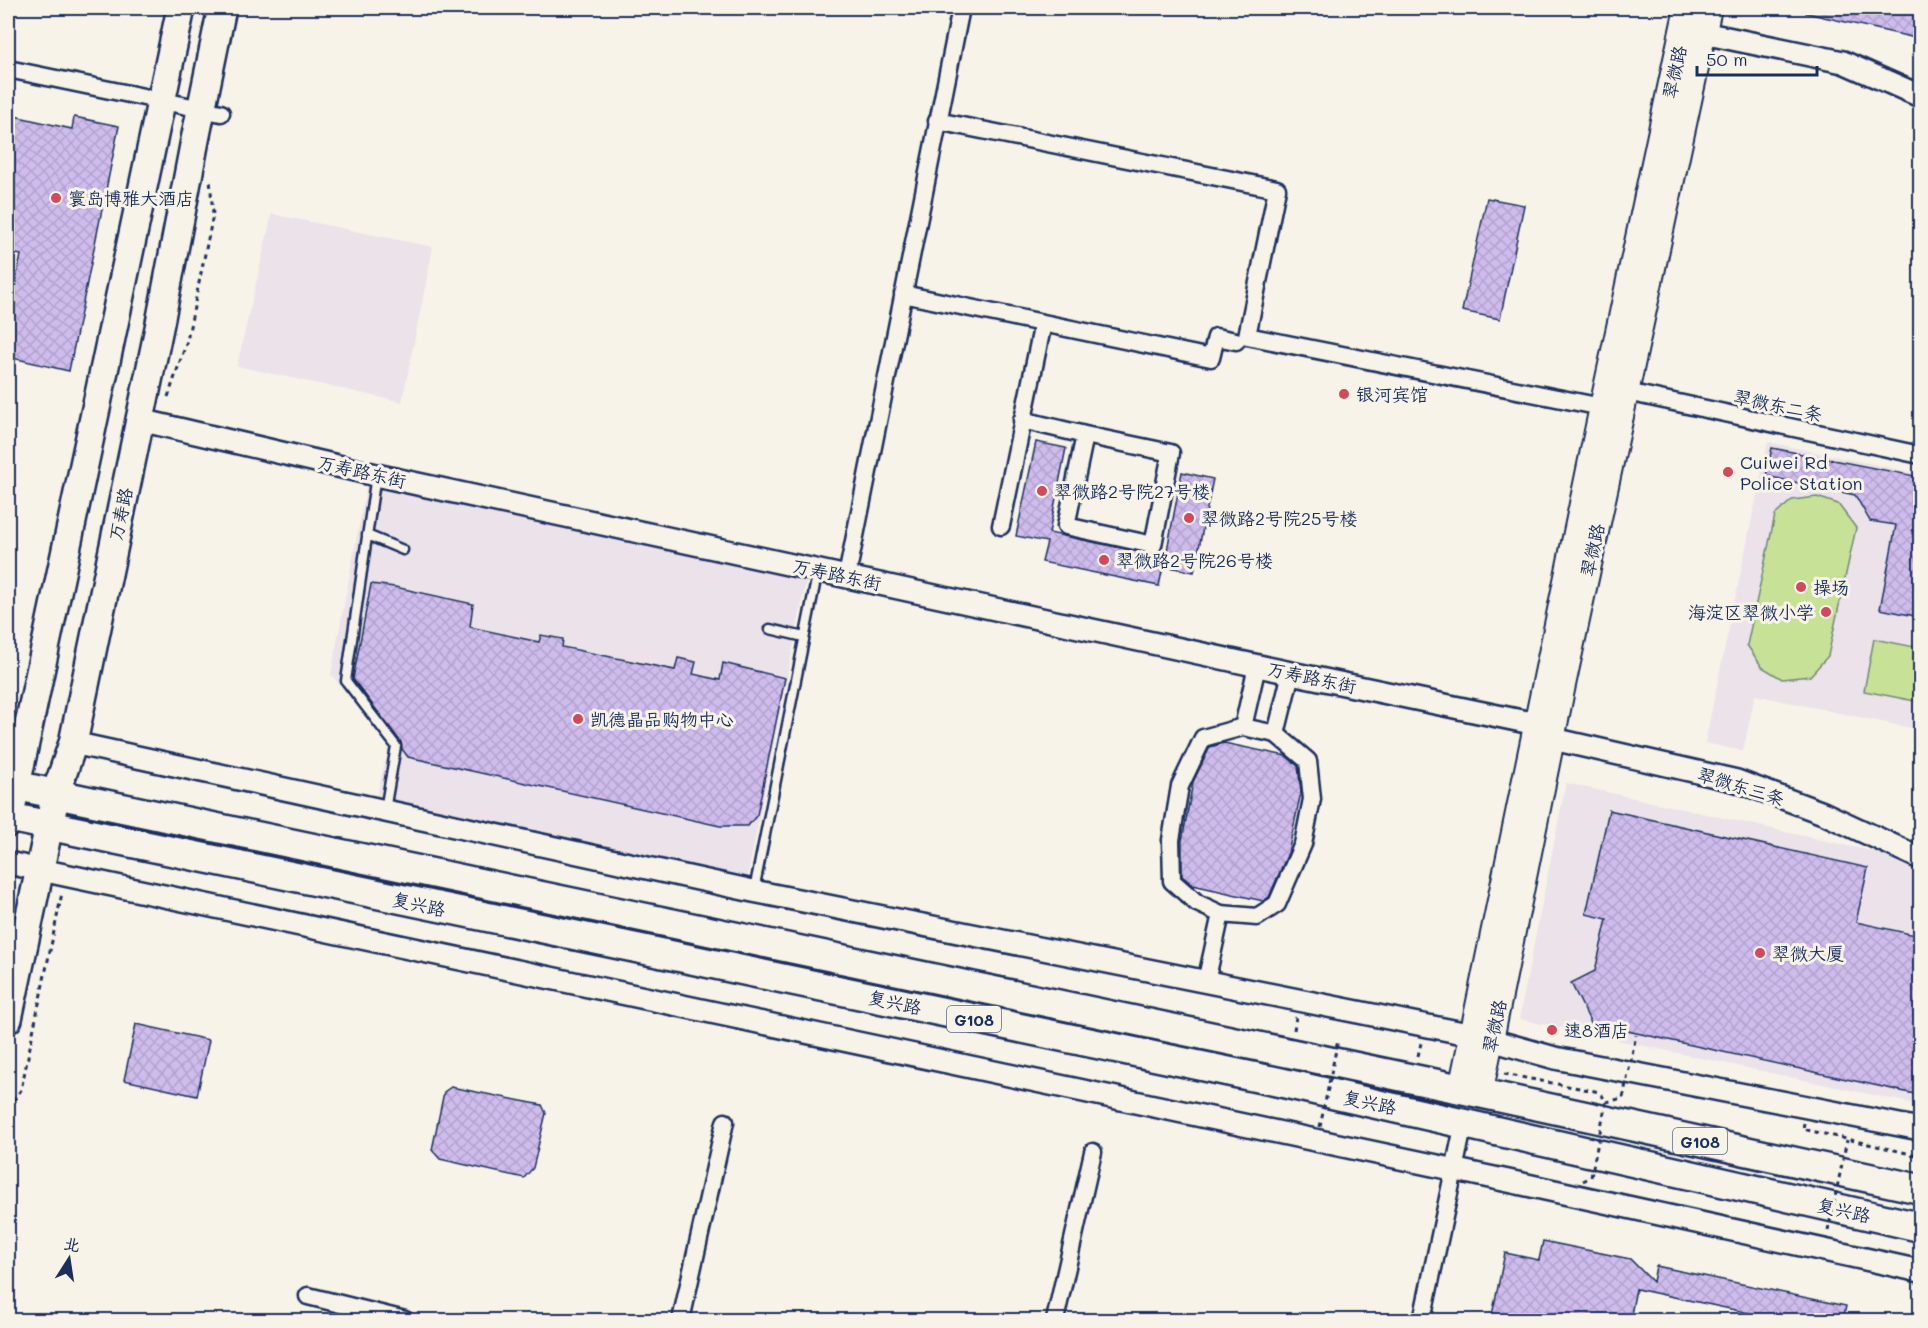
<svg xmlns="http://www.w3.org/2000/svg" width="1928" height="1328" viewBox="0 0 1928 1328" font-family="Mali,'LXGW WenKai TC',sans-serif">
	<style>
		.built { fill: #ebe2ea }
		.pitch { fill: #c7e197; stroke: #71887a; stroke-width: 1.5 }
		.building { fill: url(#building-cross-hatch); stroke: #1b2f5e; stroke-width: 1.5 }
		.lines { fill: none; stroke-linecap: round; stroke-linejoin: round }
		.service-casing { stroke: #1b2f5e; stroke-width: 13 }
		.minor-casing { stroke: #1b2f5e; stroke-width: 21 }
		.tertiary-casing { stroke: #1b2f5e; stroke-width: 26 }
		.secondary-casing { stroke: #1b2f5e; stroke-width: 28 }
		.primary-casing { stroke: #1b2f5e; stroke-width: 32 }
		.trunk-casing { stroke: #1b2f5e; stroke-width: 33 }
		.path { stroke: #1b2f5e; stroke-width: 3; stroke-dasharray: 4.5 4.5; stroke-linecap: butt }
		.service { stroke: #f7f3e8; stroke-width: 8 }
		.minor { stroke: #f7f3e8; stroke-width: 16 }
		.tertiary { stroke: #f7f3e8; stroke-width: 21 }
		.secondary { stroke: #f7f3e8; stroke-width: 24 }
		.primary { stroke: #f7f3e8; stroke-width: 27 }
		.trunk { stroke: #f7f3e8; stroke-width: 28 }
		.path-bridge { stroke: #1b2f5e; stroke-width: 3; stroke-dasharray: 4.5 4.5; stroke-linecap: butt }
		.poi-dot { fill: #d1495b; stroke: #f7f3e8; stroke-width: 2 }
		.labels { text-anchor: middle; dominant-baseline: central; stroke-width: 6; stroke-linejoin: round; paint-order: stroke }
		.shield { fill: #f7f3e8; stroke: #5d6a87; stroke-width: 1.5 }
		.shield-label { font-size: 16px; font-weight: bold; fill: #1b2f5e }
		.street-label { font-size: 18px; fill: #1b2f5e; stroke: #f7f3e8 }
		.poi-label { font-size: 18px; fill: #1b2f5e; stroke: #f7f3e8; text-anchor: start }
	</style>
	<defs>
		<pattern id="building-cross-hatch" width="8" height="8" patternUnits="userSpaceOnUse" patternTransform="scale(1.5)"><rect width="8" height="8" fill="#cfbced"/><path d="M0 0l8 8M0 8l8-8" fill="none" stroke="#b1a2ce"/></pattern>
	</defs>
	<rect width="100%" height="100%" fill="#f7f3e8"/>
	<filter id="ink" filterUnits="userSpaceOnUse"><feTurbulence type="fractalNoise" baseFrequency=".0167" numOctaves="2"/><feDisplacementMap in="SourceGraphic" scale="12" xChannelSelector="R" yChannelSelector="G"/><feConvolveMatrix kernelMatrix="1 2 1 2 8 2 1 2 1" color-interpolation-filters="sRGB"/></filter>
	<g filter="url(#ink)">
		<path class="built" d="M272 214 433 247 402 402 237 366Z
			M1768 442 1920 474V730L1755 695 1743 751 1705 743Z
			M367 483 807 577 747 879 376 798 389 747 331 674Z
			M1566 783 1920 862V1105L1519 1019Z"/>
		<path class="pitch" d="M1817 497 1838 504 1856 528 1828 656 1810 676 1782 679 1762 667 1747 645 1775 515 1792 500Z
			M1874 639 1920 648V702L1864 691Z"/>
		<path class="building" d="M1807 8H1920V39L1806 13Z
			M10 115 72 129 74 117 119 126 69 371 8 357V320L21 255 8 252V128Z
			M1487 198 1524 205 1500 319 1462 311Z
			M1036 442 1066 448 1049 533 1165 557 1159 586 1042 562 1047 542 1016 536Z
			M1772 448 1920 477V617L1880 609 1896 525 1870 521 1855 495 1766 476Z
			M1182 472 1213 479 1194 572 1164 566Z
			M371 584 395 587 473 604 470 627 539 642 541 635 563 639 562 647 675 670 678 658 696 662 693 674 720 680 723 663 785 678 757 815 748 826H720L408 757 402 749 401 742 353 679Z
			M1224 743 1286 756 1298 766 1301 792 1288 853 1269 897 1263 901 1193 885 1182 876V841L1193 782 1210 747Z
			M1609 810 1868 868 1856 922 1920 936V1070L1915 1094 1591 1023 1571 983 1595 971 1607 919 1586 914Z
			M136 1024 209 1040 197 1096 124 1080Z
			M451 1087 542 1105 546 1113 533 1168 524 1178 440 1159 432 1150 444 1092Z
			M1543 1241 1630 1259 1653 1282 1656 1266 1846 1306 1843 1320H1782L1636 1289 1630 1320H1491L1505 1253 1539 1260Z"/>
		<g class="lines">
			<defs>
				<path id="service" d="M376 475 346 681 396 746 385 810
					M367 535 403 550
					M770 629 804 637
					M754 890 818 570"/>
				<path id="minor" d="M8 69 221 113
					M937 121 1277 189 1247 336 1602 407
					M903 294 1211 358 1216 337 1236 341
					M1627 392 1920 455
					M1022 420 1085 435
					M1085 435 1171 453 1153 545 1066 526Z
					M1001 526 1043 323
					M847 576 961 8
					M1257 666 1243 727 1276 734 1291 673
					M1221 914 1257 917 1277 904 1303 844 1312 799 1308 761 1276 734
					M1206 982 1221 914 1197 903 1172 881 1171 840 1180 786 1203 738 1243 727
					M308 1296 405 1320
					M681 1320 725 1122
					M1055 1320 1093 1152
					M1422 1320 1464 1123"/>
				<path id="tertiary" d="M1703 33 1843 62 1920 96
					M140 420 376 475 1291 673 1536 724
					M1553 739 1737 781 1823 813 1920 858
					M73 743 753 891 1473 1035 1555 1058 1920 1129
					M8 863 1527 1185 1920 1271"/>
				<path id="secondary" d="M1461 1089 1602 407 1687 8
					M1480 1094 1563 685 1709 8"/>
				<path id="primary" d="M8 823 181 8
					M8 1019 56 793 73 743 160 323 195 140 222 8"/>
				<path id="trunk" d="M8 784 1461 1089 1920 1189
					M8 817 1279 1082 1920 1227"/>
			</defs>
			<use href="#service" class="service-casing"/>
			<use href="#minor" class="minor-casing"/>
			<use href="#tertiary" class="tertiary-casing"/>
			<use href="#secondary" class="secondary-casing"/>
			<use href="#primary" class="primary-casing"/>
			<use href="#trunk" class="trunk-casing"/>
			<path class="path" d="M168 397 187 341 213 215 210 179
				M1294 1030 1296 1017
				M1418 1056 1421 1043
				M1504 1074 1600 1092
				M8 1108 21 1090 62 893
				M1804 1123 1803 1129 1920 1156"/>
			<use href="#service" class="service"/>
			<use href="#minor" class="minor"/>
			<use href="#tertiary" class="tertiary"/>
			<use href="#secondary" class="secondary"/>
			<use href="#primary" class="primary"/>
			<use href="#trunk" class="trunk"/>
			<path class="path-bridge" d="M1606 1102 1623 1098 1636 1035
				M1320 1127 1338 1040
				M1583 1181 1591 1177 1606 1102 1600 1092
				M1828 1231 1847 1140"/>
		</g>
	</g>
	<g class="poi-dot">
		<circle cx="56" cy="198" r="6"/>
		<circle cx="1344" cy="394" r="6"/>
		<circle cx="1728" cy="472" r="6"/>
		<circle cx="1042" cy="491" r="6"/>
		<circle cx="1189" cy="518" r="6"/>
		<circle cx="1104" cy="560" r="6"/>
		<circle cx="1801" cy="587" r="6"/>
		<circle cx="1826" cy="612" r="6"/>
		<circle cx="578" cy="719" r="6"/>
		<circle cx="1760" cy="953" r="6"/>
		<circle cx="1552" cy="1030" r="6"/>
	</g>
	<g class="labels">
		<g class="shield">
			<rect x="947" y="1006" width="54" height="26" rx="4.5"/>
			<rect x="1673" y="1128" width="54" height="26" rx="4.5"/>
		</g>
		<g class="shield-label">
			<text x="974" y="1019">G108</text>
			<text x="1700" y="1141">G108</text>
		</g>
		<g class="street-label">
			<text transform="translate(1674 72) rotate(-78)">翠微路</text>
			<text transform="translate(1778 405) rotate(12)">翠微东二条</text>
			<text transform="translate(362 471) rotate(13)">万寿路东街</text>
			<text transform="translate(120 514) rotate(-78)">万寿路</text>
			<text transform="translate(1592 550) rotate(-78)">翠微路</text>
			<text transform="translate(837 574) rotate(12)">万寿路东街</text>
			<text transform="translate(1312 677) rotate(12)">万寿路东街</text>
			<text transform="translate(1741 786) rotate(17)">翠微东三条</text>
			<text transform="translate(419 904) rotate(12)">复兴路</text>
			<text transform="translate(895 1002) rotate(12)">复兴路</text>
			<text transform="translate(1494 1026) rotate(-78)">翠微路</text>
			<text transform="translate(1370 1102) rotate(12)">复兴路</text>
			<text transform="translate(1844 1210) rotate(13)">复兴路</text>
		</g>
		<g class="poi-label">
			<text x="68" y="198">寰岛博雅大酒店</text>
			<text x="1356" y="394">银河宾馆</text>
			<text x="1740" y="462">Cuiwei Rd<tspan x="1740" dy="21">Police Station</tspan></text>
			<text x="1054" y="491">翠微路2号院27号楼</text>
			<text x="1201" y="518">翠微路2号院25号楼</text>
			<text x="1116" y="560">翠微路2号院26号楼</text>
			<text x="1813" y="587">操场</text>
			<text x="1814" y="612" text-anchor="end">海淀区翠微小学</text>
			<text x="590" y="719">凯德晶品购物中心</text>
			<text x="1772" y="953">翠微大厦</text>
			<text x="1564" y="1030">速8酒店</text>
		</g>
	</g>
	<rect width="1928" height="1328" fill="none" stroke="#f7f3e8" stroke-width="30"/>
	<rect x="15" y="15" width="1898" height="1298" fill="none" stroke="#1b2f5e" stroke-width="2" filter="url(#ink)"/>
	<g transform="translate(69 1259) rotate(12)" stroke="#f7f3e8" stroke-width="4.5" paint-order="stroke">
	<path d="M0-4.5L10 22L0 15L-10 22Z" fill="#1b2f5e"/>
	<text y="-9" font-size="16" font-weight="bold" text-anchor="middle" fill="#1b2f5e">北</text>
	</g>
	<path d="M1697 66v9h120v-9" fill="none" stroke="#1b2f5e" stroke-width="3"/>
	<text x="1706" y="66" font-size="18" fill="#1b2f5e" stroke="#f7f3e8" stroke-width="4.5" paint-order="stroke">50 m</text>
</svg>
